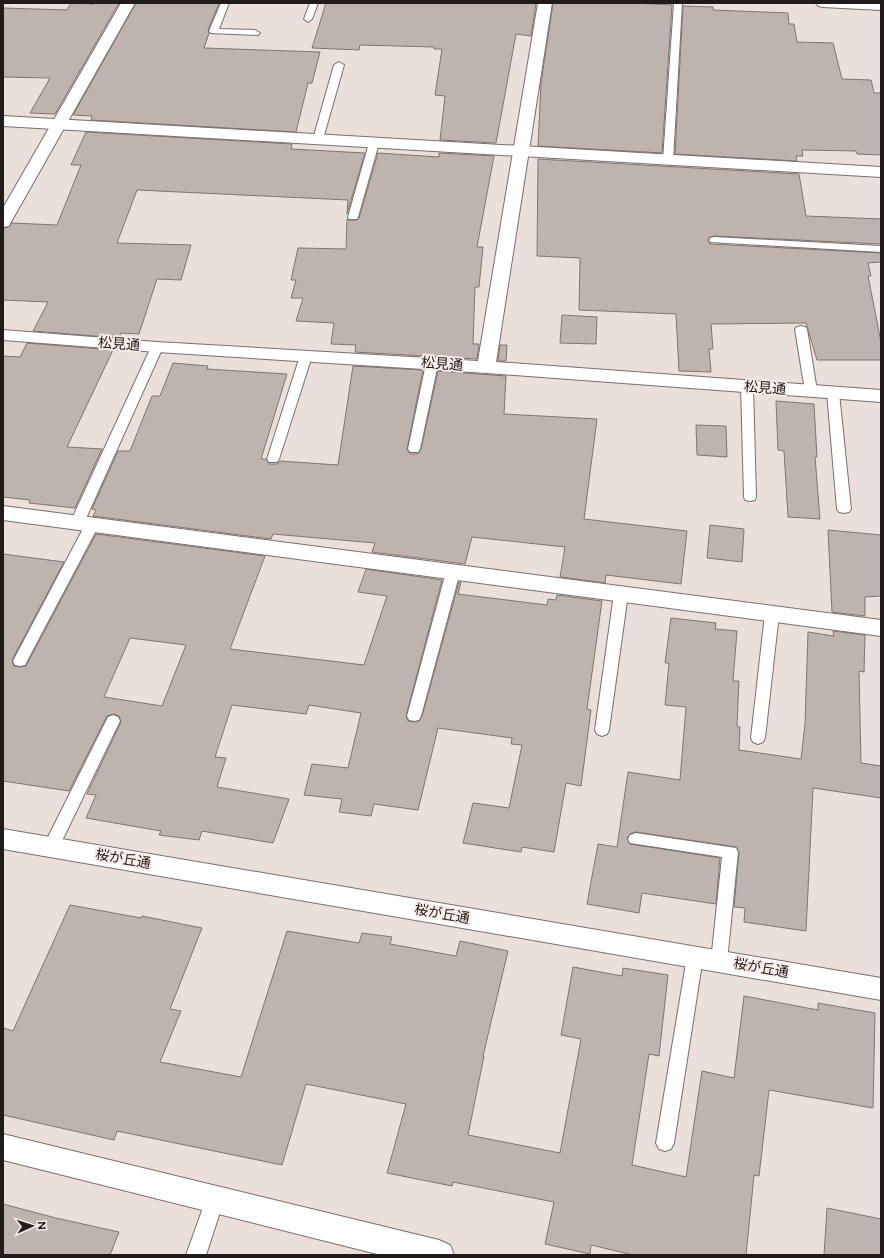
<svg xmlns="http://www.w3.org/2000/svg" width="884" height="1258" viewBox="0 0 884 1258" font-family="Figtree,'Noto Sans JP',sans-serif">
	<style>
		.building { fill: #bfb3ad; stroke: #80756f; fill-rule: evenodd }
		.lines { fill: none; stroke-linecap: round; stroke-linejoin: round }
		.service-casing { stroke: #7a6f6a; stroke-width: 2 }
		.minor-casing { stroke: #7a6f6a; stroke-width: 2 }
		.tertiary-casing { stroke: #7a6f6a; stroke-width: 2 }
		.service { fill: #fff; fill-rule: evenodd }
		.minor { fill: #fff; fill-rule: evenodd }
		.tertiary { fill: #fff; fill-rule: evenodd }
		.labels { text-anchor: middle; dominant-baseline: central; stroke-width: 4; stroke-linejoin: round; paint-order: stroke }
		.street-label { font-size: 14px; fill: #211c1a; stroke: #f9ece6 }
	</style>
	<rect width="100%" height="100%" fill="#ebdfd9"/>
	<path class="building" d="M71 3 94 4 95 3H119L55 114 30 113 50 78 3 77V8L67 10Z
		M136 3H219L208 30 209 33 204 48 320 52 312 83H308L296 132 91 120 92 116 73 115Z
		M326 3H536L531 36 516 34 496 143 440 140 445 96 435 95 442 49H434V47L360 45 359 50 312 48Z
		M553 3H635L672 5 662 153 538 146 541 83Z
		M683 6 713 7V10L788 13 789 24H794L797 42 833 43 842 79 871 80 874 93H881V155L857 154 856 151 802 150 803 156H796L797 161 675 154Z
		M86 132 292 144 291 149 365 153 347 214 348 200 137 190 117 243 191 245 181 280 157 279 139 334 121 333 119 338 33 331 48 302 3 300V228L9 227 12 223 57 225 81 165H71Z
		M378 153 439 157V153L494 156 477 247H483L479 287H475L473 344H479L477 359 355 352 356 345 331 344 334 323 296 321 303 298H291L296 280H291L298 248 346 249 347 219 349 220H357L359 218Z
		M538 159 799 174 806 216 881 219V244L714 236 710 237 708 239 710 244 881 253V262L868 263 871 276H868L881 342V360H817L806 323 711 324 713 349H709L711 372 679 371 676 314 579 310 580 258 537 256Z
		M562 315 597 317 596 344 560 343Z
		M27 343 113 350 67 447 102 449 75 508 29 503 30 500 3 497V356L20 357Z
		M500 345H507L506 361H498Z
		M173 363 208 366 207 369 287 374 261 459H266L269 464H277L280 461 338 465 353 366 423 370 407 449 410 454H418L421 449 438 371 506 376 504 414 597 419 584 519 687 531 681 584 606 575 605 583 560 577 565 547 472 537 465 564 372 552 375 543 273 534 271 539 93 516 96 510 92 509 118 451H130L152 396H160Z
		M776 401 814 404 817 457H815L820 519 788 517 784 451 778 450Z
		M696 425 726 426 727 457 697 455Z
		M710 525 744 529 742 562 707 558Z
		M828 530 881 535V596L865 597V616L832 612Z
		M96 534 265 556 230 649 364 665 387 596 358 592 366 569 442 580 406 716 408 721 414 722 419 721 422 716 459 582H461L458 594 547 605 548 599 556 600 557 595 602 601 587 709 591 710 581 786 566 783 554 852 522 847 521 852 463 843 473 803 509 808 522 745 511 744 512 738 438 728 418 810 374 804 371 816 339 812 342 799 304 795 312 764 348 768 361 713 309 705 306 714 232 705 215 757 226 758 217 787 289 799 273 843 202 831 199 840 159 835 161 831 86 818 96 795 87 794 121 722 119 716 114 714 107 716 69 791 3 781V554L64 562 12 660 14 666 20 667 26 666ZM130 638 186 645 162 706 104 697Z
		M671 618 716 623 715 629 737 631 733 681H739L737 726 740 727 739 750 801 759 805 724 808 632 834 636 833 631 865 635 864 672 859 671 861 763 881 766V798L813 788 806 931 744 922 745 908 734 907 739 852 736 847 636 832 630 834 627 838 630 844 720 858 716 904 642 893 639 913 587 904 598 844 617 847 628 772 680 780 686 707 665 705 669 663H665Z
		M70 905 141 918 142 916 202 928 170 1009 181 1011 160 1062 241 1077 287 931 359 943 362 933 392 937 390 944 456 956 460 941 508 951 483 1056H484L468 1135 560 1153 581 1039 561 1035 573 967 622 976 623 968 668 975 659 1056 649 1054 632 1165 686 1177 702 1071 734 1078 744 996 818 1010V1003L875 1013 873 1108 769 1090 759 1176 754 1175 746 1255H633L591 1245 590 1254 545 1244 554 1202 453 1182 452 1186 387 1173 406 1104 306 1084 282 1165 117 1131 114 1140 3 1115V1028L13 1031Z
		M3 1204 56 1218 119 1232 110 1255H3Z
		M827 1208 881 1219V1255H824Z"/>
	<g class="lines">
		<defs>
			<path id="service" d="M221 3H229L219 29 255 30 260 33 258 35 211 33 209 31Z
				M310 3H318L312 19 308 22 304 19Z
				M674 3H682L673 160 668 163 663 160Z
				M339 62 344 65 323 139 318 142 314 141 313 139 334 65Z
				M374 140 379 143 358 217 357 219H349L348 217 369 143Z
				M714 237 881 246V252L710 242 709 240 710 238Z
				M801 326 805 327 807 329 817 391 815 394H807L805 391 795 329 797 327Z
				M157 344 161 345 163 347 84 523 82 526 77 527 72 526 70 523 151 347 153 345Z
				M306 352 310 354 312 356 279 459 277 462H269L267 459 300 356 302 354Z
				M432 360 436 361 438 364 420 449 418 452H410L408 449 426 364 428 361Z
				M747 382 751 383 753 386 756 497 755 500 750 501 745 500 744 497 741 386 743 383Z
				M833 389 837 390 839 393 851 509 849 512 844 513 839 512 837 509 827 393 829 390Z
				M92 521 97 522 99 525 27 661 25 665 20 666 15 665 13 661 85 525 87 522Z
				M453 567 458 569 460 572 421 716 419 720 414 721 409 720 407 716 446 572 448 569Z
				M621 589 626 591 628 594 609 730 607 734 602 736 597 734 595 730 614 594 616 591Z
				M772 609 777 611 779 614 765 738 763 742 758 744 753 742 751 738 765 614 767 611Z
				M113 715 118 717 120 721 59 847 57 851 51 853 45 851 43 847 108 717Z
				M636 833 736 848 738 852 727 961 725 966 719 968 713 966 711 961 722 857 630 843 628 839 630 835Z
				M695 950 701 952 703 957 674 1143 671 1149 665 1151 659 1149 656 1143 687 957 689 952Z
				M215 1191 222 1194 224 1200 206 1255H186L208 1194Z"/>
			<path id="minor" d="M121 3H135L11 222 9 226 3 227V208Z
				M538 3H552L496 362 881 390V402L486 373 157 352 3 340V330L157 342 478 361Z
				M816 3H881V10L823 7 818 6Z
				M3 506 881 620V636L3 520Z
				M3 1134 439 1240 450 1245 454 1255H381L3 1160Z"/>
			<path id="tertiary" d="M3 116 881 167V177L3 126Z
				M3 829 881 978V1000L3 849Z"/>
		</defs>
		<use href="#service" class="service-casing"/>
		<use href="#minor" class="minor-casing"/>
		<use href="#tertiary" class="tertiary-casing"/>
		<use href="#service" class="service"/>
		<use href="#minor" class="minor"/>
		<use href="#tertiary" class="tertiary"/>
	</g>
	<g class="labels">
		<g class="street-label">
			<text transform="translate(119 344) rotate(4)">松見通</text>
			<text transform="translate(442 364) rotate(4)">松見通</text>
			<text transform="translate(765 388) rotate(4)">松見通</text>
			<text transform="translate(123 859) rotate(10)">桜が丘通</text>
			<text transform="translate(442 914) rotate(10)">桜が丘通</text>
			<text transform="translate(761 968) rotate(10)">桜が丘通</text>
		</g>
	</g>
	<rect width="884" height="1258" fill="none" stroke="#211c1a" stroke-width="8"/>
	<g transform="translate(32 1226) rotate(87)" stroke="#f9ece6" stroke-width="3" paint-order="stroke">
	<path d="M0-3L7 15L0 10L-7 15Z" fill="#211c1a"/>
	<text y="-6" font-size="11" font-weight="bold" text-anchor="middle" fill="#211c1a">N</text>
	</g>
</svg>
